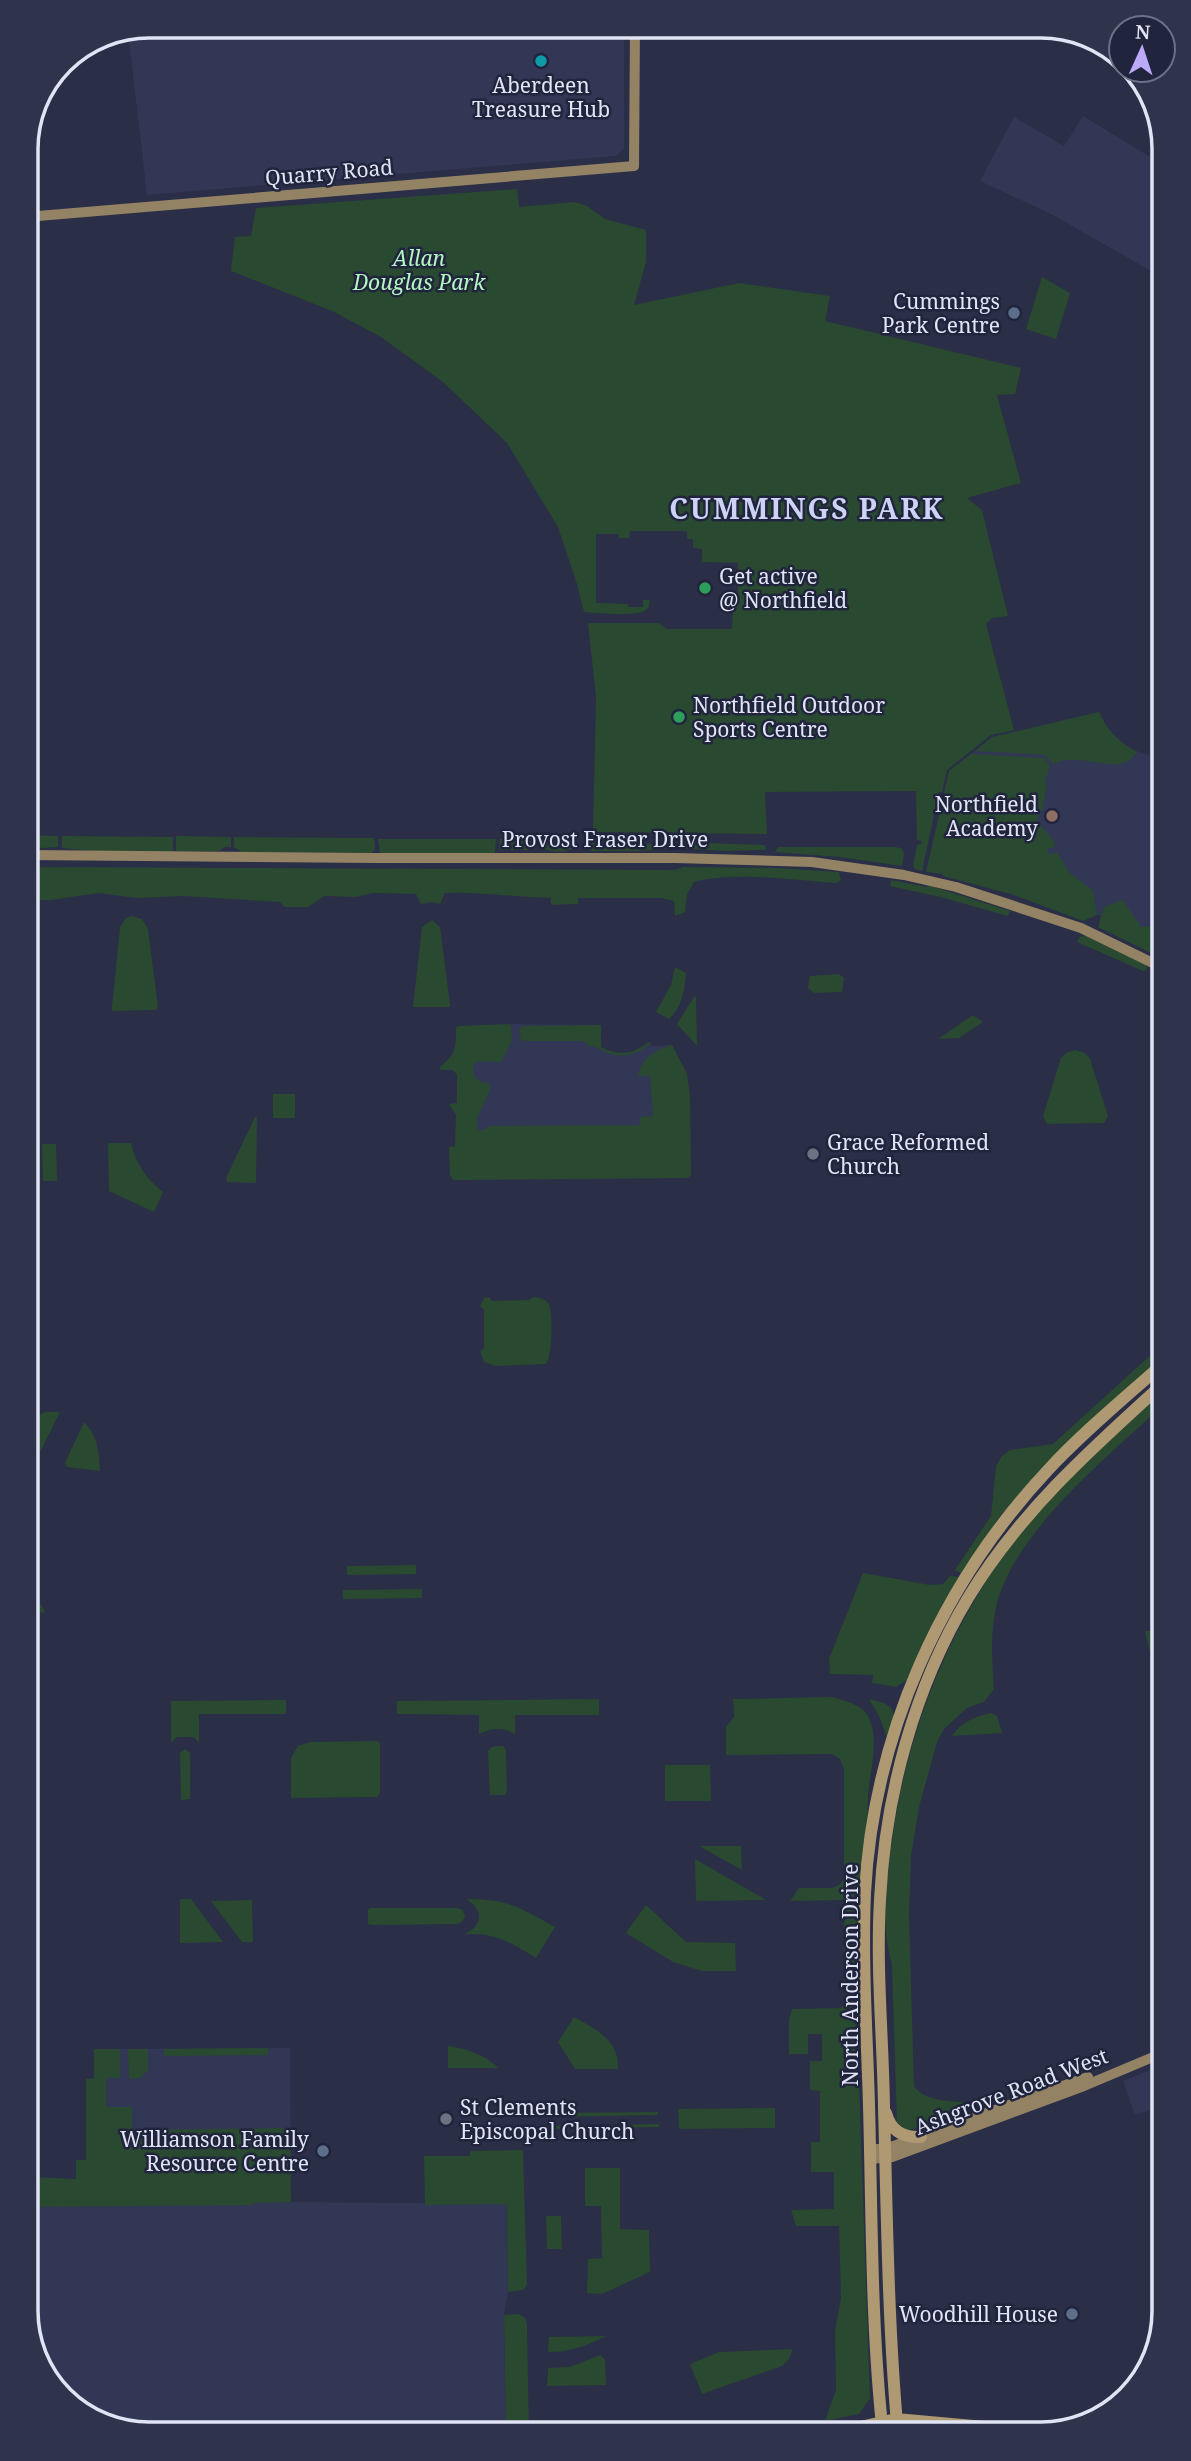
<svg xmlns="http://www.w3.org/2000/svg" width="1191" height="2461" viewBox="0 0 1191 2461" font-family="'Noto Serif',serif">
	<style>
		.built { fill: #323755 }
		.green { fill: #294930 }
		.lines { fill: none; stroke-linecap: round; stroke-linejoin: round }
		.secondary { stroke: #938364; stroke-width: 10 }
		.primary { stroke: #ae9972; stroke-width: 12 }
		.culture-dot { fill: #0f9aa8; stroke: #21243d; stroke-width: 2.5 }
		.service-dot { fill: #5c6f8a; stroke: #21243d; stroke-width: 2.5 }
		.leisure-dot { fill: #2e9e5b; stroke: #21243d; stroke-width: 2.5 }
		.education-dot { fill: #8d6e63; stroke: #21243d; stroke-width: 2.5 }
		.worship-dot { fill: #6b7280; stroke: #21243d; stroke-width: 2.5 }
		.labels { text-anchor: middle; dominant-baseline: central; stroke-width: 5; stroke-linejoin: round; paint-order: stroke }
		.poi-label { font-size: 21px; fill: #e0e4f4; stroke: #21243d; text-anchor: end }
		.street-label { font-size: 21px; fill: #e0e4f4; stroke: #21243d }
		.park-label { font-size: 21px; font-style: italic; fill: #b3f7c1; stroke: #21243d }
		.district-label { font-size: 28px; font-weight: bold; letter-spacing: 2px; fill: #cdd3f4; stroke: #21243d }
		.rim { fill: none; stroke: #e0e4f4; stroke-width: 3.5 }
	</style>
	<rect width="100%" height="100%" fill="#2a2e47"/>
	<path class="built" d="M150 26H624V149L616 156 147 195 128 31Z
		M1083 116 1165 166V279L1051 214 980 181 1014 117 1064 146Z
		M1099 712 1109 731 1127 746 1141 753 1165 758V948L1099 915 1017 885 949 771 992 737Z
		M509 1024 601 1025V1047L612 1053 634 1052 649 1042 653 1046 672 1045 687 1074 690 1096 691 1175 688 1178 453 1180 465 1059Z
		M290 2048 291 2202 507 2204 508 2292 504 2315 506 2435H142L81 2414 36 2358 26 2311V2207L96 2205 94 2049Z
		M1165 2064V2105L1135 2115 1123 2081Z"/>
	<path class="green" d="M517 189 519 207 575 202 587 206 605 219 646 230V262L634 305 739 283 830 296 825 321 1021 368 1015 394 997 395 1021 483 967 498 982 510 1008 616 992 618 986 624 1014 730 991 735 947 770 942 792H939L922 871 915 869 913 865 917 845 921 844 922 841 917 840 916 791 765 792 767 834 593 832 596 697 588 623H659L667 629H732L733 604 738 603V563L702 562V549L693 548V539H687V531H630L629 538H619L618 534H596V603L628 604 629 607H643V600H650C649 605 650 607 646 610 638 617 596 613 584 612L577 584 558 527 507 443 443 382 381 337 332 311 231 271 235 237 251 236 256 208Z
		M1042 277 1070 293 1056 339 1026 329Z
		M1099 712C1107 731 1119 742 1137 752 1119 780 1082 749 1053 764L1045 755 975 751 992 737Z
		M971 754 1044 758 1050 766 1045 783 1047 784 1042 811H1039L1037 821 1054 841 1055 847 1047 849 1049 855 1057 852 1069 872 1093 891 1097 915 1083 921 1014 895 943 876V874L926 872 949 771Z
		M26 835 58 836V847L26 849Z
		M62 836 173 837V851H94L62 848Z
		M176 836 231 837V847H224L219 851H176Z
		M234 837 374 838 375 849 372 853 241 852 234 847Z
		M378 839H496L495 853H380Z
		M500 839H537V847L528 850H499Z
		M541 839H570L574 843V848C566 853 550 852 541 848Z
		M677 842 765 845 766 850 726 851 677 848Z
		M586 843 673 844V848L640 851H592L586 848Z
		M778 847H896L902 849 904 854 902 866 839 857 775 852Z
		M26 867 675 870 683 867 777 868 839 872 841 880 837 883C797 880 731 871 694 882L687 894 685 912 675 916 674 901 661 898H578V904L551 905V898C515 897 480 892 445 893L440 904 431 902 421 904 416 894 373 893 356 897 324 896 308 907H285L280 902 183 896 136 898 99 893 51 900H26Z
		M891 880 927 887 928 885 1010 911 1008 916 940 897 890 886Z
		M1123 900 1141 927 1152 926 1165 933V960L1098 927 1104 907Z
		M131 916 142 919 148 929 158 1007 156 1010 112 1011V1007L120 927 126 918Z
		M432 920 440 927 450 1004V1007H413L422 927Z
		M1084 935 1146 964 1147 970 1143 971 1077 942 1080 936 1083 937Z
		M675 967 686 973C685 990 682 1007 669 1019L656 1012 671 985Z
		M839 974 844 978 842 992 814 993 808 988 810 976Z
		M694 997H696L697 1046 677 1024Z
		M973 1015 983 1022 959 1038 938 1039Z
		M509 1024 511 1026 512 1041 501 1062C492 1063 485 1060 477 1062L473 1067 474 1076 481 1082 488 1083 491 1088 477 1118 478 1130H484L489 1126 640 1125 639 1117 653 1116 650 1076H638C639 1060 658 1048 672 1045L687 1074 690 1096 691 1175 688 1178 453 1180 450 1175 449 1147 455 1146 456 1115 449 1104 457 1103V1075L453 1070H441L439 1068C456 1053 456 1050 456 1028L458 1026Z
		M601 1025V1047C620 1057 632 1054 649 1042L651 1043C639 1053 627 1058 611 1054 603 1052 598 1046 589 1046L584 1041H526L521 1040 519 1029 523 1026Z
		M1075 1050 1085 1053 1090 1059 1108 1116 1104 1123 1047 1124 1043 1116 1061 1058 1066 1053Z
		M273 1094H295V1118H273Z
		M255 1117H257L256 1183 227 1182 226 1178Z
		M108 1143H131C136 1164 146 1178 163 1192L154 1212 109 1191Z
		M42 1144H56L57 1181H43Z
		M489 1297 492 1301 529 1300 533 1297C539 1298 544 1298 548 1303 554 1311 552 1357 546 1364L495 1366 484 1362 480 1351 484 1348V1310L480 1306 484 1298Z
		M1165 1342V1354L1038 1472 998 1519 961 1573 955 1570 991 1516 996 1467 1001 1457 1010 1450 1053 1444Z
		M1165 1390V1403C1110 1455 1017 1529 997 1603 990 1631 992 1660 994 1689L984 1702 967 1708 944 1729 937 1742 919 1807 911 1856 909 1915 914 2086C925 2103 956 2101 975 2103 955 2116 930 2128 906 2130L897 2122 892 1965C879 1920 887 1873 894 1828 913 1702 973 1575 1063 1484 1095 1451 1131 1421 1165 1390Z
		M45 1412H60L39 1454 26 1443V1422Z
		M84 1422C98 1436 99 1452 100 1471L67 1467 65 1463Z
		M416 1565V1574L347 1575V1566Z
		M863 1573 930 1585 943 1584 950 1576 959 1577 934 1622 907 1680 896 1687 872 1683 873 1675 830 1674 829 1659Z
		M26 1588 34 1591 45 1612 29 1614 26 1612 28 1592Z
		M422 1589V1598L343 1599V1590Z
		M1165 1630V1691H1159L1145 1631Z
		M833 1697C847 1702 863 1704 869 1718 880 1743 869 1773 868 1798 865 1871 864 1943 861 2015L858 2016C856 2040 852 2061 859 2084L870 2398 859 2414 825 2421 836 2390 835 2331 841 2298 839 2226H796L791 2210 834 2209V2172H811V2142H820V2091L810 2090V2061H822V2034H808V2054H789V2019L792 2009 841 2008 845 2002 844 1900 790 1901 799 1888H832L841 1884 844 1875V1769L840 1759 832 1754 726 1755V1727L734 1717 733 1699Z
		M599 1699V1715H515V1734C503 1727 492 1728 479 1734V1715L397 1714V1701Z
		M869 1699C900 1706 896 1712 887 1738L880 1718Z
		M286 1700V1714H199V1742L193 1737H177L171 1743V1701Z
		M990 1713 997 1716 1002 1733 952 1736C963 1721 973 1718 990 1713Z
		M377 1741 380 1743V1793L377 1797 291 1798V1758L298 1746 310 1742Z
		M497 1746H503L506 1750 507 1791 505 1795H490L488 1751 492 1747Z
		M185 1749 190 1753V1799L181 1800 180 1753Z
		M665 1765H710L711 1801H665Z
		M699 1846H741L742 1870Z
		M695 1859 766 1900 696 1901Z
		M180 1899H191L223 1942 180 1943Z
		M466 1899C508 1899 519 1907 555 1927L536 1958C509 1942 497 1933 465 1934 483 1925 484 1910 466 1899Z
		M252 1900 253 1942H242L211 1901Z
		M646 1905 686 1942 735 1943 736 1971H702L673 1962 626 1933Z
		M370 1908H457L463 1910 465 1916 462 1922 457 1924 371 1925 368 1924V1910Z
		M574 2017C596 2029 620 2041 618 2069H575L558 2042Z
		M448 2046C468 2049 483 2054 499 2068H448Z
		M269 2048 267 2055 164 2056V2049Z
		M94 2049H120V2078H106V2107H132V2130L290 2128 291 2202 253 2203V2205L26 2207V2114H30V2177L76 2179V2160H86V2079L94 2078Z
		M128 2049H148V2070L140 2078 129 2079Z
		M775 2108V2128L679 2129 678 2109Z
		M658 2112V2115L545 2117V2113Z
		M659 2124V2127L547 2129V2126Z
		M523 2150 527 2285 523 2290 508 2292 507 2204 425 2205 424 2156H470V2151Z
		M585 2168H620V2229L649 2230 650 2272 602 2294 587 2293 588 2259 602 2258 601 2206H585Z
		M546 2216H561L562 2249H547Z
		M519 2314 525 2318 527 2325 529 2435H506L504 2315Z
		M606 2336C587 2346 570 2352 548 2352L549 2337Z
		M793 2349 789 2359 782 2366 702 2394 690 2364 719 2352Z
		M601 2355 605 2360 606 2385 547 2386 548 2368 569 2367Z
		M810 2422 779 2435H742V2423Z"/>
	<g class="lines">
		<path class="secondary" d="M26 217 634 166 635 26
			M26 855 376 858H675L812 862 904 875 956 887 1081 928 1165 969
			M869 2149H885L1088 2077
			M870 2159 892 2157 1084 2086 1165 2052"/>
		<path class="primary" d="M886 2113C891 2131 903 2138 921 2137
			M824 2435 896 2419 1050 2433
			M883 2435C871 2326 872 2215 869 2105 867 2035 862 1964 865 1893 873 1736 941 1584 1048 1470 1084 1431 1126 1397 1165 1362
			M898 2435C888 2326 887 2216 884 2107 883 2038 876 1968 880 1900 885 1796 914 1688 968 1598 1019 1513 1092 1448 1165 1382"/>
	</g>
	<circle class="culture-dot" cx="541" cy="61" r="7"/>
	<g class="service-dot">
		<circle cx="1014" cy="313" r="7"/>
		<circle cx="323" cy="2151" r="7"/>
		<circle cx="1072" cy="2314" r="7"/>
	</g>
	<g class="leisure-dot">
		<circle cx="705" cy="588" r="7"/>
		<circle cx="679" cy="717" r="7"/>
	</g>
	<circle class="education-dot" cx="1052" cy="816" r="7"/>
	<g class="worship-dot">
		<circle cx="813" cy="1154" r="7"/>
		<circle cx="446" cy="2119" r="7"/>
	</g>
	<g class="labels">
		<g class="poi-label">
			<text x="541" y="85" text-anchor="middle">Aberdeen<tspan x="541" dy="24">Treasure Hub</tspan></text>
			<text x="1000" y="301">Cummings<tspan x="1000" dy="24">Park Centre</tspan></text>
			<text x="719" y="576" text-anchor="start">Get active<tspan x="719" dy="24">@ Northfield</tspan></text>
			<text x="693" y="705" text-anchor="start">Northfield Outdoor<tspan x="693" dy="24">Sports Centre</tspan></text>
			<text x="1038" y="804">Northfield<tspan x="1038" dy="24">Academy</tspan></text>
			<text x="827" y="1142" text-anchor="start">Grace Reformed<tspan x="827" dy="24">Church</tspan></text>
			<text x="460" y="2107" text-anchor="start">St Clements<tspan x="460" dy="24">Episcopal Church</tspan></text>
			<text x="309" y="2139">Williamson Family<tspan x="309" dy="24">Resource Centre</tspan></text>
			<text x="1058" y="2314">Woodhill House</text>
		</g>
		<g class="street-label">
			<text transform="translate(329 172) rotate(-5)">Quarry Road</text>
			<text x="605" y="839">Provost Fraser Drive</text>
			<text transform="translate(850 1975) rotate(-90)">North Anderson Drive</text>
			<text transform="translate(1011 2091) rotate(-21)">Ashgrove Road West</text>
		</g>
		<g class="park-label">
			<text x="419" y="258">Allan<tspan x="419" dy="24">Douglas Park</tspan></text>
		</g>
		<g class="district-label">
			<text x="807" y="508">CUMMINGS PARK</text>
		</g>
	</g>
	<path d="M0 0H1191V2461H0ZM149 38H1041A111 111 0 0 1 1152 149V2311A111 111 0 0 1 1041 2422H149A111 111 0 0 1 38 2311V149A111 111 0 0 1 149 38Z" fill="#30334c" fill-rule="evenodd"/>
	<path class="rim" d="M149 38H1041A111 111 0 0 1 1152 149V2311A111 111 0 0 1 1041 2422H149A111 111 0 0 1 38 2311V149A111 111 0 0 1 149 38Z"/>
	<g transform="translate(1142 49) rotate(3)"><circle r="33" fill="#21243d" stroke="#6d7186" stroke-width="2"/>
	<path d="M0-5L12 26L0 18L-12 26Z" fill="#baaaf7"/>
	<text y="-10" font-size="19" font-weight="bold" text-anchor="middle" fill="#e0e4f4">N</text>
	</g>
</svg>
